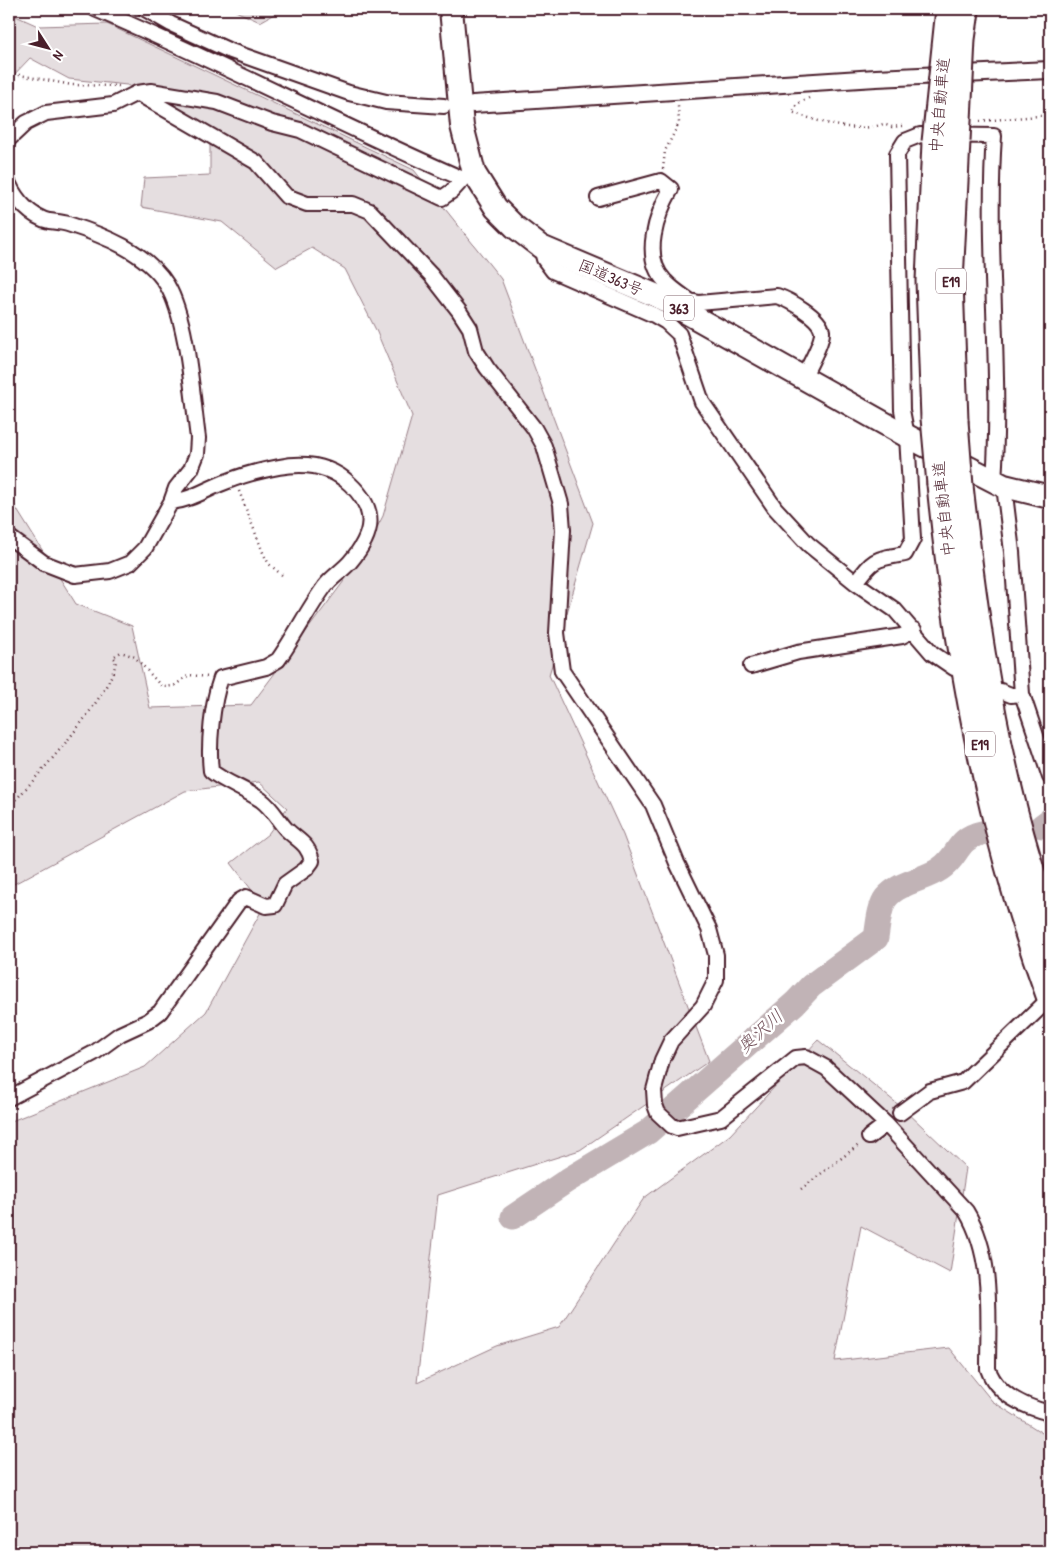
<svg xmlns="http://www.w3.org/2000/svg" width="1059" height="1561" viewBox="0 0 1059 1561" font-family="'Patrick Hand','Klee One',sans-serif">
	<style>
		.green { fill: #e5dee0; stroke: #987e86 }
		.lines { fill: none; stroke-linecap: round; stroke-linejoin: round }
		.river { stroke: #c1b3b6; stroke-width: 25 }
		.minor-casing { stroke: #4a1f2b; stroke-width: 18 }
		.tertiary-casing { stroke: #4a1f2b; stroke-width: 20 }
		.trunk-casing { stroke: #4a1f2b; stroke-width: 26 }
		.motorway-casing { stroke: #4a1f2b; stroke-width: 29 }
		.path { stroke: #4a1f2b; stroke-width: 2.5; stroke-dasharray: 1 4; stroke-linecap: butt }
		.minor { stroke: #fff; stroke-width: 14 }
		.tertiary { stroke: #fff; stroke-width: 16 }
		.trunk { stroke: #fff; stroke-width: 22 }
		.motorway { stroke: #fff; stroke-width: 25 }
		.motorway-bridge-casing { stroke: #4a1f2b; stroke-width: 29; stroke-linecap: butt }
		.motorway-bridge { stroke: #fff; stroke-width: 25 }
		.labels { text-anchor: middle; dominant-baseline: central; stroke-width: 5; stroke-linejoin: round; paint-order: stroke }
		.shield { fill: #fff; stroke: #80626b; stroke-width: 1 }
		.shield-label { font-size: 15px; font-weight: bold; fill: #4a1f2b }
		.street-label { font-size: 16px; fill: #4a1f2b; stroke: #fff }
		.water-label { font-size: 18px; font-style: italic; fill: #74535c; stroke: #fff }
	</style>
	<rect width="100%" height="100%" fill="#fff"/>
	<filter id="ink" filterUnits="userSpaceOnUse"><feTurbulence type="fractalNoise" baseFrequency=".02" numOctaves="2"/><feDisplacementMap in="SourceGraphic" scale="10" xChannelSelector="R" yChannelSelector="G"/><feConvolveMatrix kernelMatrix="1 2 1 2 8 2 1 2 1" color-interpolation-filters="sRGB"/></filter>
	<g filter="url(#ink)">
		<path class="green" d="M231 9H283L260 22Z
			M9 13 38 26 107 24 414 170 501 279 593 523 549 675 623 835 709 1061 580 1150 438 1195 417 1383 497 1346 559 1327 644 1198 730 1135 818 1040 905 1110 966 1168 950 1273 861 1226 835 1361 949 1348 992 1401 1050 1438V1552H9V1122L145 1067 206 1012 264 906 231 863 268 834 287 808 259 782 185 791 14 884 9 881V497L76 604 132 626 150 708 251 705 359 561 383 516 412 416 376 330 345 269 312 248 277 267 222 222 141 207 144 178 210 175V131L127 85 69 79 30 58 9 80Z"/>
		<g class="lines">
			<path class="river" d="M1042 826 1050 820
				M513 1217 568 1180 648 1132 795 1003 811 986 876 938C878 927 879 907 886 898 899 882 924 880 940 869 960 856 955 839 982 833"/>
			<defs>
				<path id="minor" d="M95 9C220 62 339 125 463 179L471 174
					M145 9 171 24 228 50 349 93 386 102 444 106
					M137 93 256 162 286 196 307 204H353L370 211 431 275 459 311 470 328 476 351 487 368 534 428 544 446 561 504 563 530 557 633 562 671 653 805 677 863 709 929 716 955V980L703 1006 671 1041 662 1060 654 1090 655 1105 658 1113 672 1126 677 1128 721 1118 796 1058 806 1057 826 1068 886 1124 966 1211C994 1257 988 1316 988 1369 997 1395 1025 1407 1050 1413
					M9 139 26 123 46 113 113 105 137 93 151 91 217 102 272 123 300 130 442 198 452 191 463 179
					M9 184C16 200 31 217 49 221 56 222 62 222 68 224 103 235 147 252 167 285 188 321 192 395 198 438L197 454 191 469 176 488 171 502 145 548 130 563 110 571 75 575 44 563 9 537
					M598 198 661 181 671 189C657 214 641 257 665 281 672 289 682 295 690 301
					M541 247 544 259 553 271 654 315 666 322 679 334 702 402 775 508 808 544 856 583 895 610 932 653 954 668
					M686 307 690 301 699 303 777 296C789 300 820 317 822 331 823 342 808 367 803 378
					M1004 486 1012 552 1022 694 1050 777
					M856 583C873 558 876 559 905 554L913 539 907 436 902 410 897 154 905 141 920 135 994 136C986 251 1002 366 994 481
					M751 666 798 652 902 636 914 630
					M1001 691 1011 695 1022 694
					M9 1098 94 1053 120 1034 148 1021 160 1012 239 901 246 897 266 906 275 905 285 884 306 869 312 861C308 843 298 841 286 829 277 819 272 808 261 800 245 789 224 782 211 771 208 745 212 703 221 678L266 667 278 660C295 636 308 609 325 586 332 577 342 571 350 562 374 534 378 510 350 484 330 465 305 462 279 467 263 470 243 475 228 481 208 488 192 500 171 502
					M900 1113 930 1091 963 1082 1049 999
					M869 1137 886 1124"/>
				<path id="tertiary" d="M473 104 876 78 1050 70"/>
				<path id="trunk" d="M451 9 462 126 474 173 496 208 515 227 541 247 657 296 907 436 1004 486 1050 497"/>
				<path id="motorway" d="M934 418 929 281 935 142
					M955 421 950 282 957 141
					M940 484C957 657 990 834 1050 998
					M960 486C973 601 989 719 1020 831 1029 864 1040 897 1050 930"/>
			</defs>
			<use href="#minor" class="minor-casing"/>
			<use href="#tertiary" class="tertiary-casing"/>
			<use href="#trunk" class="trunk-casing"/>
			<use href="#motorway" class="motorway-casing"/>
			<path class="path" d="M9 73 72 85 121 86
				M809 98 797 104 792 112C819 122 856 134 883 124L892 127 902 126
				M980 121 1050 115
				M663 169 665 151 679 123 678 106
				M239 491 264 555 269 564 282 575
				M9 807C34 780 114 693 116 660L113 657 121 652 135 657 162 687 174 686 189 675 209 677
				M801 1189 860 1144"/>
			<use href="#minor" class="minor"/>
			<use href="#tertiary" class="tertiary"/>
			<use href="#trunk" class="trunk"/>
			<use href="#motorway" class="motorway"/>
			<defs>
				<path id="motorway-bridge" d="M957 141 962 39 966 11
					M935 142 949 9
					M934 418 940 484
					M955 421 960 486"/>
			</defs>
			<use href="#motorway-bridge" class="motorway-bridge-casing"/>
			<use href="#motorway-bridge" class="motorway-bridge"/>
		</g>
	</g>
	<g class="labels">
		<g class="shield">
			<rect x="936" y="268.5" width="30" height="25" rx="4"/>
			<rect x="664" y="295.5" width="30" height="25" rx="4"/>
			<rect x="965" y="731.5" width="30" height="25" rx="4"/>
		</g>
		<g class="shield-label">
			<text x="951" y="281">E19</text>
			<text x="679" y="308">363</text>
			<text x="980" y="744">E19</text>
		</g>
		<g class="street-label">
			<text transform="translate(939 105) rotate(-85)">中央自動車道</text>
			<text transform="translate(611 277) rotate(23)">国道363号</text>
			<text transform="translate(943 509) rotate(-96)">中央自動車道</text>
		</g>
		<g class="water-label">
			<text transform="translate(760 1031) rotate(-42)">奥沢川</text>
		</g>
	</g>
	<rect width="1059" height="1561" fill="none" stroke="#fff" stroke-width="30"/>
	<rect x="15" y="15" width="1029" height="1531" fill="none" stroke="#4a1f2b" stroke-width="2" filter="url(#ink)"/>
	<g transform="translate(48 48) rotate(126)" stroke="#ffffff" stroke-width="4" paint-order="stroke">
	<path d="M0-4L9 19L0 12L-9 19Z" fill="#4a1f2b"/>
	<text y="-8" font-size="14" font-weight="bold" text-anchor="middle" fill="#4a1f2b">N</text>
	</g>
</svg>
